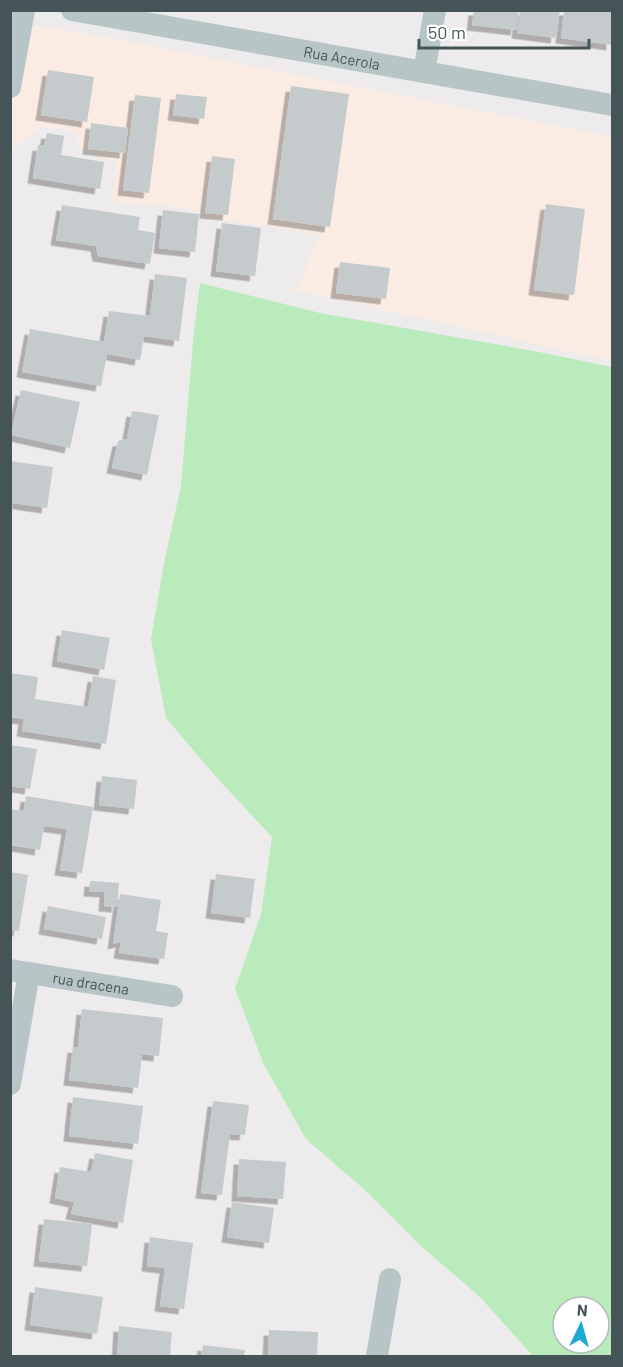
<svg xmlns="http://www.w3.org/2000/svg" width="623" height="1367" viewBox="0 0 623 1367" font-family="Barlow,sans-serif">
	<style>
		.commercial { fill: #faece3 }
		.green { fill: #baebbd; fill-rule: evenodd }
		.building { fill: #c5cacd; filter: url(#shadow) }
		.lines { fill: none; stroke-linecap: round; stroke-linejoin: round }
		.minor { stroke: #b7c5c7; stroke-width: 22 }
		.labels { text-anchor: middle; dominant-baseline: central; stroke-width: 4.5; stroke-linejoin: round; paint-order: stroke }
		.street-label { font-size: 15px; fill: #455557; stroke: #fff }
	</style>
	<defs>
		<filter id="shadow"><feDropShadow dx="-5.5" dy="5.5" stdDeviation="0" flood-color="#0004"/></filter>
	</defs>
	<rect width="100%" height="100%" fill="#eeebec"/>
	<path class="commercial" d="M10 21 99 36 612 137V361L296 290 321 235 208 217 191 208 111 201 117 163 80 149 76 132 42 126 11 149Z"/>
	<path class="green" d="M200 283 320 313 539 352 612 367V1356H533L480 1297 421 1246 366 1191 306 1139 264 1065 235 989 261 914 272 837 217 778 166 718 151 639 164 563 181 486 194 330ZM563 1307H599V1343H563Z"/>
	<path class="building" d="M474 10H519L516 30 472 25Z
		M520 10H560L556 38 517 33Z
		M564 10H612V45L561 38Z
		M48 70 94 77 87 122 41 115Z
		M291 86 349 94 330 227 273 219Z
		M176 94 207 97 204 119 173 115Z
		M135 95 161 98 149 193 123 190Z
		M91 123 128 128 125 153 88 149Z
		M47 133 64 136 61 155 104 162 100 189 33 178 38 145 44 146Z
		M212 156 235 159 228 215 205 213Z
		M546 204 585 209 574 295 534 290Z
		M62 205 140 217 138 230 155 233 150 264 98 256 96 246 56 240Z
		M163 210 199 214 195 252 159 248Z
		M222 223 261 228 255 276 216 271Z
		M340 262 390 268 386 299 336 293Z
		M155 274 187 278 179 341 144 336 140 360 107 354 101 386 22 372 30 329 104 342 109 311 150 316Z
		M21 390 80 402 70 448 11 435Z
		M132 411 159 415 147 475 112 468 118 441 127 439Z
		M10 461 53 467 47 508 13 503 12 513H10Z
		M62 630 110 638 104 670 57 661Z
		M10 673 38 677 35 699 88 707 93 676 116 680 106 744 22 731 24 719 10 717Z
		M10 745 37 749 30 789 10 786Z
		M102 776 137 780 134 809 99 805Z
		M26 796 93 807 82 873 60 870 67 829 44 826 40 850 10 845V809L24 811Z
		M10 872 28 875 19 931 10 930Z
		M216 874 255 879 250 918 211 913Z
		M90 881 119 883 117 907 104 906 105 892 89 891Z
		M120 894 161 900 156 931 168 933 164 959 119 953 121 942 113 944Z
		M48 906 106 917 102 939 44 929Z
		M82 1009 163 1018 159 1056 78 1047Z
		M73 1047 142 1055 138 1088 69 1080Z
		M73 1097 143 1106 138 1144 69 1136Z
		M213 1101 249 1105 245 1135 230 1134 222 1195 201 1193Z
		M95 1153 133 1160 123 1223 71 1214 74 1202 55 1198 60 1167 91 1172Z
		M239 1159 286 1162 283 1199 237 1196Z
		M232 1202 274 1208 269 1243 227 1237Z
		M44 1219 92 1224 87 1266 39 1261Z
		M150 1237 193 1243 184 1309 160 1306 165 1268 147 1266Z
		M35 1287 103 1297 97 1334 30 1325Z
		M119 1326 172 1332 170 1356H117Z
		M269 1330 318 1332 317 1356H268Z
		M203 1345 245 1350 244 1356H201Z"/>
	<g class="lines">
		<g class="minor">
			<path id="s1" d="M72 10 612 105"/>
			<path d="M424 72 435 10"/>
			<path d="M10 87 24 10"/>
			<path id="s2" d="M10 970 172 996"/>
			<path d="M10 1084 29 973"/>
			<path d="M377 1356 390 1279"/>
		</g>
	</g>
	<g class="labels">
		<g class="street-label">
			<text stroke="none"><textPath href="#s1" startOffset="274">Rua Acerola</textPath></text>
			<text stroke="none"><textPath href="#s2" startOffset="82">rua dracena</textPath></text>
		</g>
	</g>
	<rect width="623" height="1367" fill="none" stroke="#455557" stroke-width="24"/>
	<g transform="translate(581 1325) rotate(5)"><circle r="28" fill="#ffffff" stroke="#b5bbbc" stroke-width="1.5"/>
	<path d="M0-4.5L10 22L0 15L-10 22Z" fill="#21a9d2"/>
	<text y="-9" font-size="16" font-weight="bold" text-anchor="middle" fill="#455557">N</text>
	</g>
	<path d="M419 39v9h170v-9" fill="none" stroke="#455557" stroke-width="3"/>
	<text x="428" y="39" font-size="18" fill="#455557" stroke="#ffffff" stroke-width="4.5" paint-order="stroke">50 m</text>
</svg>
